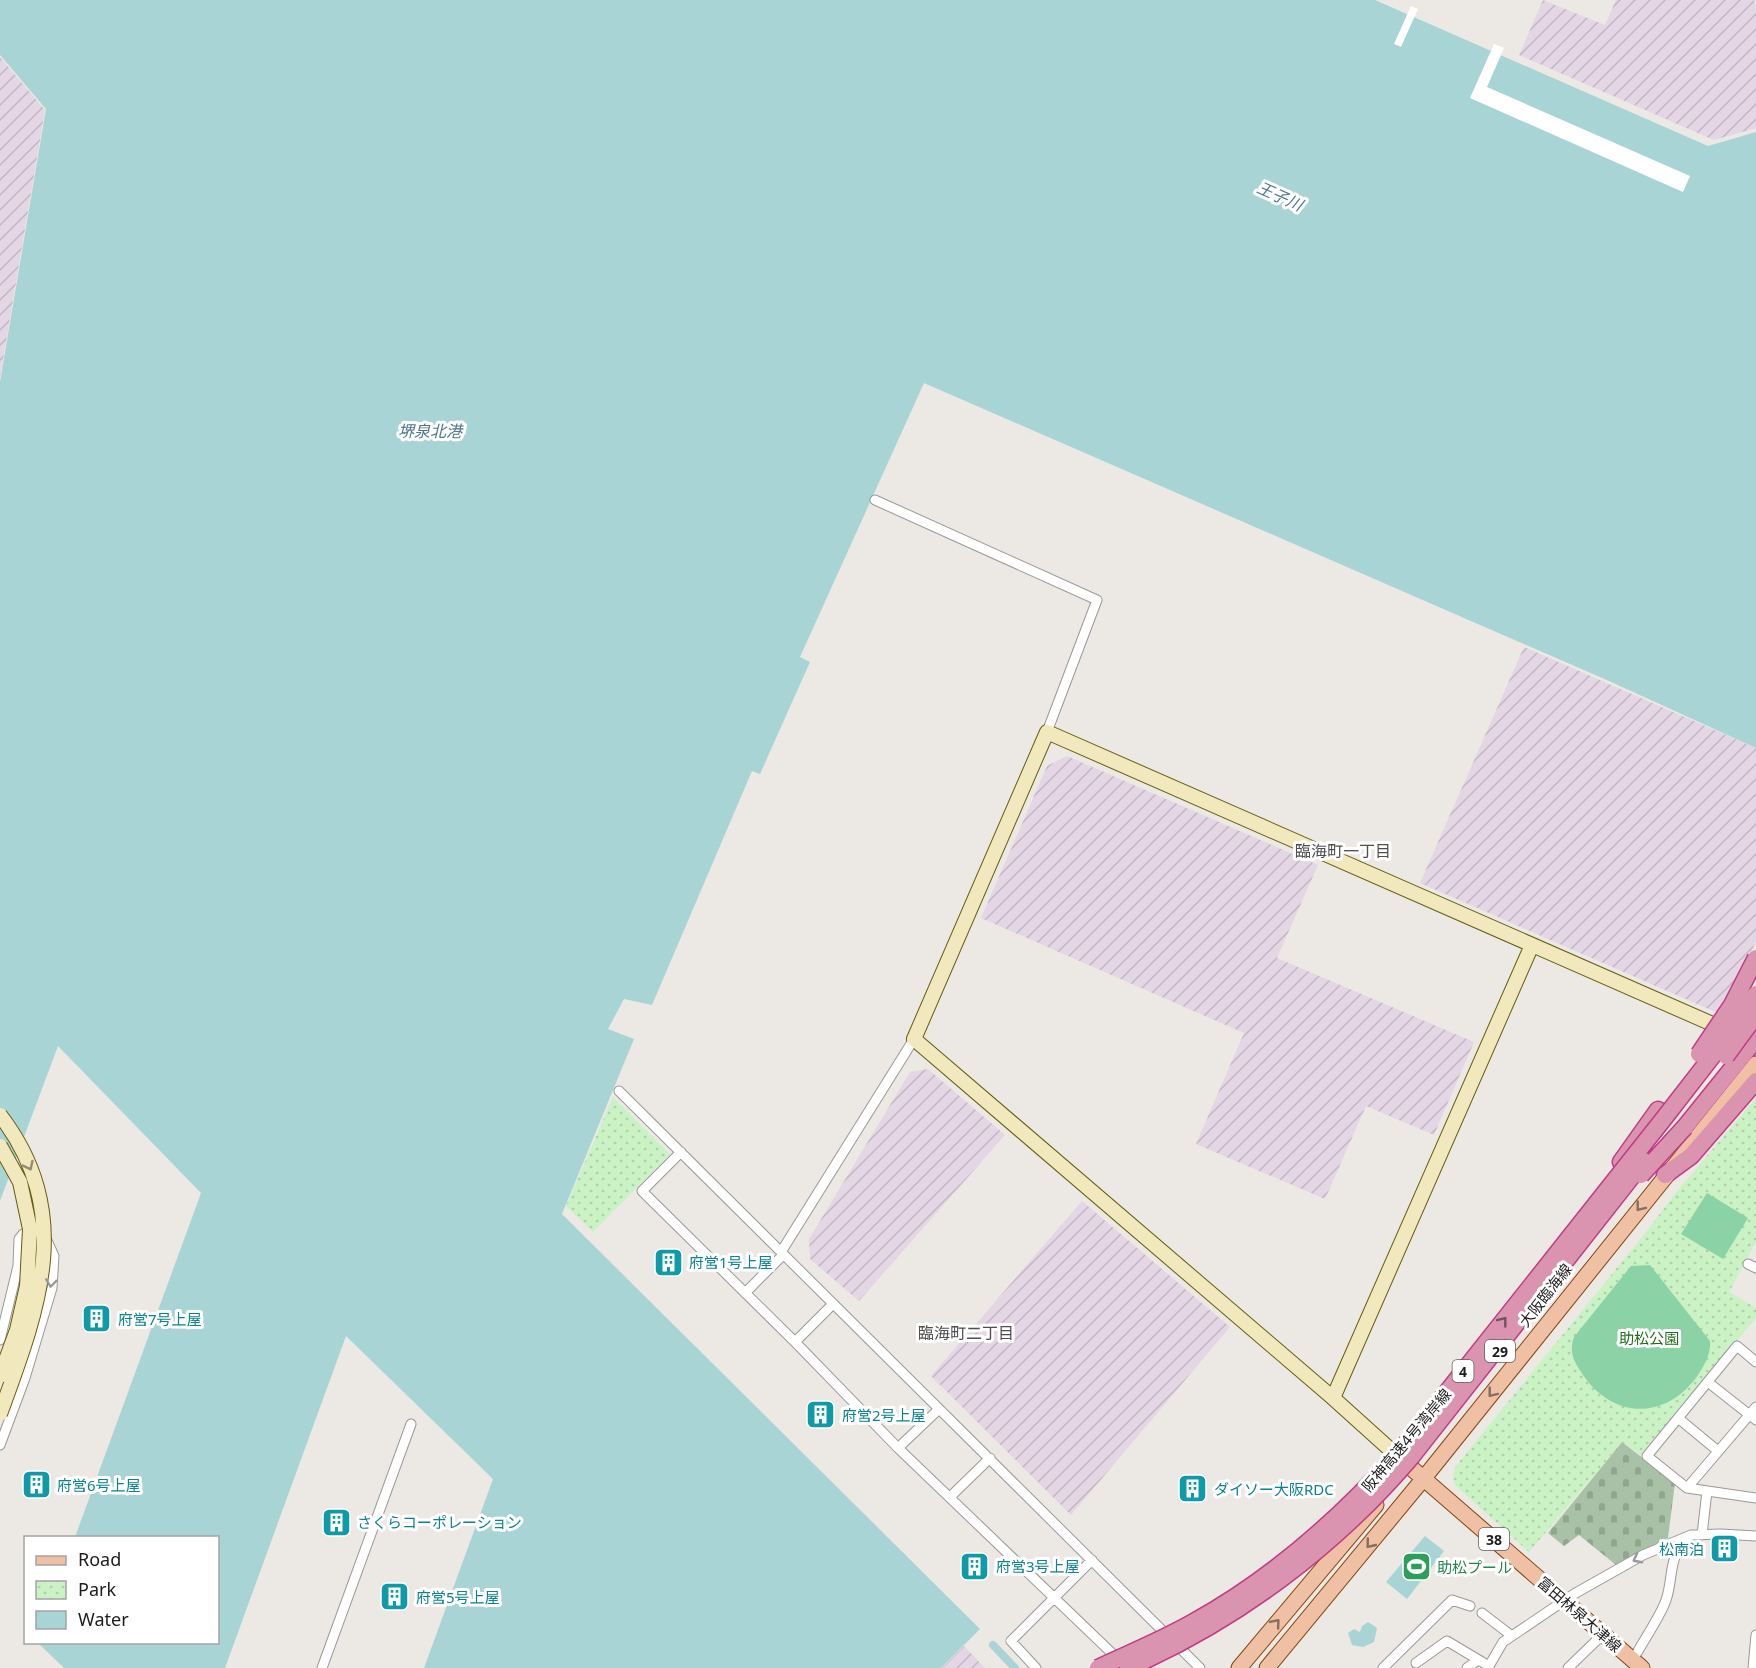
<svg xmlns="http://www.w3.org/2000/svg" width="1756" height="1668" viewBox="0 0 1756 1668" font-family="'Noto Sans','Noto Sans JP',sans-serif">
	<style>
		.industrial { fill: url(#industrial-furrows) }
		.cemetery { fill: url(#cemetery-stones) }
		.park { fill: url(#park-dots) }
		.pitch { fill: #8bd2a7 }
		.water { fill: #a9d4d5 }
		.pier { fill: #fff }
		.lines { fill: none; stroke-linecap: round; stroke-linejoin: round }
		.canal { stroke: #a9d4d5; stroke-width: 8 }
		.street-casing { stroke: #999; stroke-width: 11 }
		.secondary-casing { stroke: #655c12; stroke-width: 16 }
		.primary-casing { stroke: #834512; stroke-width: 17 }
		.highway-casing { stroke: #c13a85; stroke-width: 19 }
		.street { stroke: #fff; stroke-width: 9 }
		.secondary { stroke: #f1e8bd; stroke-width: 14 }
		.primary { stroke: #f0c0a5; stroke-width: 15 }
		.highway { stroke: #db94b0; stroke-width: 16 }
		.secondary-bridge-casing { stroke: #655c12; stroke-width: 16; stroke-linecap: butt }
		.highway-bridge-casing { stroke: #c13a85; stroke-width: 19; stroke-linecap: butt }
		.secondary-bridge { stroke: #f1e8bd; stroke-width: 14 }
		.highway-bridge { stroke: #db94b0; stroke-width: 16 }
		.oneway { stroke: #918c75 }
		.oneway2 { stroke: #866e60 }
		.oneway3 { stroke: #999 }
		.oneway4 { stroke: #72525f }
		.labels { text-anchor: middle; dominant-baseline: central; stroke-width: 6; stroke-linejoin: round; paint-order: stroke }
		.shield { fill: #fff; stroke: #606060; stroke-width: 1.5 }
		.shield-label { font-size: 14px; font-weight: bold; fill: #1c1c1c }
		.culture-label { font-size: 15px; fill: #0d838f; stroke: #fff; text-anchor: start }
		.street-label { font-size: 15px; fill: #1c1c1c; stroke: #fff }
		.park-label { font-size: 15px; fill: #246c19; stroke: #fff }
		.leisure-label { font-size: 15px; fill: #27864d; stroke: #fff; text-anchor: start }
		.water-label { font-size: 16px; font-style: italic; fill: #4b788b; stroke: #fff }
		.neighbourhood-label { font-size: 16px; fill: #4f4f4f; stroke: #fff }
	</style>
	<defs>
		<pattern id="industrial-furrows" width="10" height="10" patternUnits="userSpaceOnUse" patternTransform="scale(1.5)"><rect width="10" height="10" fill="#e4d6e5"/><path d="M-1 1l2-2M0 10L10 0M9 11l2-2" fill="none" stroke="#c3b7c4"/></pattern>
		<pattern id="cemetery-stones" width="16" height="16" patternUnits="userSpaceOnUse" patternTransform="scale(1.5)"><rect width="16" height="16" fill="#a9c2a7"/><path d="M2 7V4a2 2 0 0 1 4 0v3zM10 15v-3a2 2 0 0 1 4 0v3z" fill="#91a68f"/></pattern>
		<pattern id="park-dots" width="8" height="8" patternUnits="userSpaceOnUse" patternTransform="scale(1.5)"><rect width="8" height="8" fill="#cbf2c5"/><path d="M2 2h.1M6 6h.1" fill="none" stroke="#aecfa9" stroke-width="1.8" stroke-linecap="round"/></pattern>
	</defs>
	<rect width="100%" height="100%" fill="#ece8e3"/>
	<path class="industrial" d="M1543 0 1605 25 1616 0H1754L1756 7V128L1714 140 1519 55Z
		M0 57 45 110 0 377Z
		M1524 647 1756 748V941L1742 975 1720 1014 1420 883Z
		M1067 756 1318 865 1277 958 1474 1042 1434 1135 1366 1106 1325 1199 1196 1144 1244 1033 981 918 1047 766Z
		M928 1069 1005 1135 859 1301 810 1259 809 1239 910 1072Z
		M1082 1201 1230 1327 1071 1515 931 1376Z
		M964 1646 985 1668H942Z"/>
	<path class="cemetery" d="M1622 1442 1675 1483 1668 1538 1616 1565 1579 1535 1564 1546 1548 1533Z"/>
	<path class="park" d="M613 1097 670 1154 593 1232 566 1206Z
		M1756 1098V1242L1729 1292 1756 1308V1318L1640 1455 1622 1442 1529 1552 1455 1485 1453 1475 1456 1466 1642 1237 1678 1190Z"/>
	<path class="pitch" d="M1707 1193 1748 1218 1723 1259 1681 1234Z
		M1650 1265 1710 1341C1711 1354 1705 1364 1698 1375 1665 1422 1611 1419 1581 1372 1573 1360 1569 1351 1574 1337L1631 1266Z"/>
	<path class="water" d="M0 0H1375L1708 146 1756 132V748L1609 681 924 383 800 657 810 662 760 774 752 771 652 1005 624 999 608 1029 634 1039 562 1214 980 1629 941 1668H424L493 1479 346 1336 225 1668H64L38 1643 218 1642V1538L75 1537 201 1193 58 1046 0 1201V382L46 109 0 55Z
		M1425 1536 1444 1551 1407 1599 1386 1582Z
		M1368 1622 1377 1628 1374 1642 1363 1647 1352 1645 1348 1633 1354 1629 1360 1632 1362 1626Z"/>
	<path class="pier" d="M1411 6 1418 9 1401 47 1394 44Z
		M1494 44 1504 48 1487 87 1690 176 1683 192 1470 98Z"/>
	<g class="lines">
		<path class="canal" d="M993 1645 1015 1668"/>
		<defs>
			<path id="street" d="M875 500 1097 600 1047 732
				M619 1091 1200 1668
				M681 1152 642 1191 795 1342 898 1448 1119 1660
				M781 1252 914 1039
				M1748 1264 1756 1268
				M745 1293 783 1255
				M0 1340 18 1266 19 1239 23 1234 33 1231
				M795 1342 833 1304
				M1756 1362 1737 1346 1647 1456 1687 1488 1756 1498
				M1709 1383 1756 1420
				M1678 1418 1718 1451
				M0 1445 25 1378 52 1288 54 1256 45 1236
				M898 1448 939 1409
				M1687 1488 1756 1407
				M950 1497 990 1458
				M1702 1535 1707 1491
				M1482 1613 1512 1636
				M1637 1653C1645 1638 1661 1615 1666 1600 1674 1577 1667 1559 1687 1539
				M1416 1663 1447 1641 1489 1666 1503 1642 1574 1594 1643 1555 1691 1535 1721 1534 1756 1536
				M322 1668 411 1424
				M1036 1668 1011 1641 1092 1560
				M1383 1668 1452 1600 1470 1606
				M1467 1668 1478 1660
				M1568 1668 1598 1639
				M1753 1668 1756 1635"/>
			<path id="secondary" d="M1333 1398 1532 945
				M1404 1462 1333 1398 914 1039 1047 732 1726 1030"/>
			<path id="primary" d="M1409 1466 1642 1668
				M1239 1668 1376 1505
				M1267 1668 1424 1478 1756 1064"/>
			<path id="highway" d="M1685 1127 1756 1039
				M1621 1162 1658 1110
				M1665 1175 1691 1156 1756 1081"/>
		</defs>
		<use href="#street" class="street-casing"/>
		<use href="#secondary" class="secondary-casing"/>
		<use href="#primary" class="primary-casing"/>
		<use href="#highway" class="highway-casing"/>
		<use href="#street" class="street"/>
		<use href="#secondary" class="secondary"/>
		<use href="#primary" class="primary"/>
		<use href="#highway" class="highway"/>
		<defs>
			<path id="secondary-bridge" d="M0 1115C76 1214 38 1310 0 1414
				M0 1146 20 1182 30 1229 27 1286 17 1330 0 1376"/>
			<path id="highway-bridge" d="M1699 1054 1732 1005 1756 958
				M1726 1056 1756 1015
				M1641 1175 1685 1127
				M1098 1668C1130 1653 1162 1640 1192 1623 1272 1579 1342 1517 1402 1449L1665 1117 1724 1041 1756 994
				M1128 1668C1237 1620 1335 1547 1412 1456L1644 1161"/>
		</defs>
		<use href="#secondary-bridge" class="secondary-bridge-casing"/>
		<use href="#highway-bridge" class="highway-bridge-casing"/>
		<use href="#secondary-bridge" class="secondary-bridge"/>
		<use href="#highway-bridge" class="highway-bridge"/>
	</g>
	<defs><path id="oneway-chevron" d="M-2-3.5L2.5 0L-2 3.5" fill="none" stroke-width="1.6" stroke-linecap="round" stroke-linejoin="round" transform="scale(1.5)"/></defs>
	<use class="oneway" href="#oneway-chevron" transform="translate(29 1166) rotate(64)"/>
	<g class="oneway2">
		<use href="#oneway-chevron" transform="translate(1640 1207) rotate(128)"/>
		<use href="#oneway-chevron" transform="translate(1492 1393) rotate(128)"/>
		<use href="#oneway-chevron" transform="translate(1370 1544) rotate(129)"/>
		<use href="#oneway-chevron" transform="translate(1276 1623) rotate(-50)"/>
	</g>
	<g class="oneway3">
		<use href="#oneway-chevron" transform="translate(51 1283) rotate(97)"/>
		<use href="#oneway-chevron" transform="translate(1637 1559) rotate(152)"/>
	</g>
	<use class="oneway4" href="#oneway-chevron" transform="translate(1503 1321) rotate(-52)"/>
	<defs>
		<symbol id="building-square" viewBox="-11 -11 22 22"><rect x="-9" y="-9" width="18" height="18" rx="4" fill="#0f9aa8" stroke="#fff"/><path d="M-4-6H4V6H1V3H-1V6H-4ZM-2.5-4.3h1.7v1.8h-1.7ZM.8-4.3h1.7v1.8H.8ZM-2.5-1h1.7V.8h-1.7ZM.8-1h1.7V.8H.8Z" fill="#fff"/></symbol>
		<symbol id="stadium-square" viewBox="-11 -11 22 22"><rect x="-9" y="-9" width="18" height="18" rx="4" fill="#2e9e5b" stroke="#fff"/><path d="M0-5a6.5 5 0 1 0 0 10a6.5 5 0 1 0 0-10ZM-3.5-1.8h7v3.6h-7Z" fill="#fff"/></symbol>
	</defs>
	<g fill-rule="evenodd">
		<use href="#building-square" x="652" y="1246" width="33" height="33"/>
		<use href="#building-square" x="80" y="1302" width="33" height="33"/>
		<use href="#building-square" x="804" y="1398" width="33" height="33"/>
		<use href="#building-square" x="20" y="1468" width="33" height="33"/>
		<use href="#building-square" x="1176" y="1472" width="33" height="33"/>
		<use href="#building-square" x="320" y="1506" width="33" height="33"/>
		<use href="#building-square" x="1708" y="1532" width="33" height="33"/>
		<use href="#building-square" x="958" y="1550" width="33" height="33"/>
		<use href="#stadium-square" x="1400" y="1550" width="33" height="33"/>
		<use href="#building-square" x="378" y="1580" width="33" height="33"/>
	</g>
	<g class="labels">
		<g class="shield">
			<rect x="1485" y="1340" width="30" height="22" rx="4.5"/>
			<rect x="1452.5" y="1360" width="21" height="22" rx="4.5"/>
			<rect x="1479" y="1528" width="30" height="22" rx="4.5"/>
		</g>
		<g class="shield-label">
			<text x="1500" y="1351">29</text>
			<text x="1463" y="1371">4</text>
			<text x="1494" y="1539">38</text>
		</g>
		<g class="culture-label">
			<text x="689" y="1262">府営1号上屋</text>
			<text x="118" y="1319">府営7号上屋</text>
			<text x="842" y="1415">府営2号上屋</text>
			<text x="57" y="1485">府営6号上屋</text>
			<text x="1214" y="1489">ダイソー大阪RDC</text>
			<text x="357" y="1522">さくらコーポレーション</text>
			<text x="1704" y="1549" text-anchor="end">松南泊</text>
			<text x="996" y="1566">府営3号上屋</text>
			<text x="416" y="1597">府営5号上屋</text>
		</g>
		<g class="street-label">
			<text transform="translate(1545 1295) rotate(-52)">大阪臨海線</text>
			<text transform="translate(1406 1440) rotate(-50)">阪神高速4号湾岸線</text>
			<text transform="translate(1580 1614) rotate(41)">富田林泉大津線</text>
		</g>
		<g class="park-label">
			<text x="1649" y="1338">助松公園</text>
		</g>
		<g class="leisure-label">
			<text x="1437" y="1567">助松プール</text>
		</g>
		<g class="water-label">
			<text transform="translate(1280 196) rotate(24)">王子川</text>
			<text x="430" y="431">堺泉北港</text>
		</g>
		<g class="neighbourhood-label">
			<text x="1343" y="851">臨海町一丁目</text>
			<text x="966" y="1333">臨海町二丁目</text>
		</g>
	</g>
	<rect x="24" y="1536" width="195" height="108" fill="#ffffff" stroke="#a4a4a4" stroke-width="1.5"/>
	<rect x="36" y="1556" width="30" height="9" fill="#f0c0a5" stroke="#a4a4a4" stroke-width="1.5"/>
	<text x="78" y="1566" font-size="18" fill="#1c1c1c">Road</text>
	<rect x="36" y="1581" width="30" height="18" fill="url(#park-dots)" stroke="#a4a4a4" stroke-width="1.5"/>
	<text x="78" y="1596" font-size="18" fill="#1c1c1c">Park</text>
	<rect x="36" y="1611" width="30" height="18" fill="#a9d4d5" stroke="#a4a4a4" stroke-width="1.5"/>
	<text x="78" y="1626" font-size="18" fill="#1c1c1c">Water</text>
</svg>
